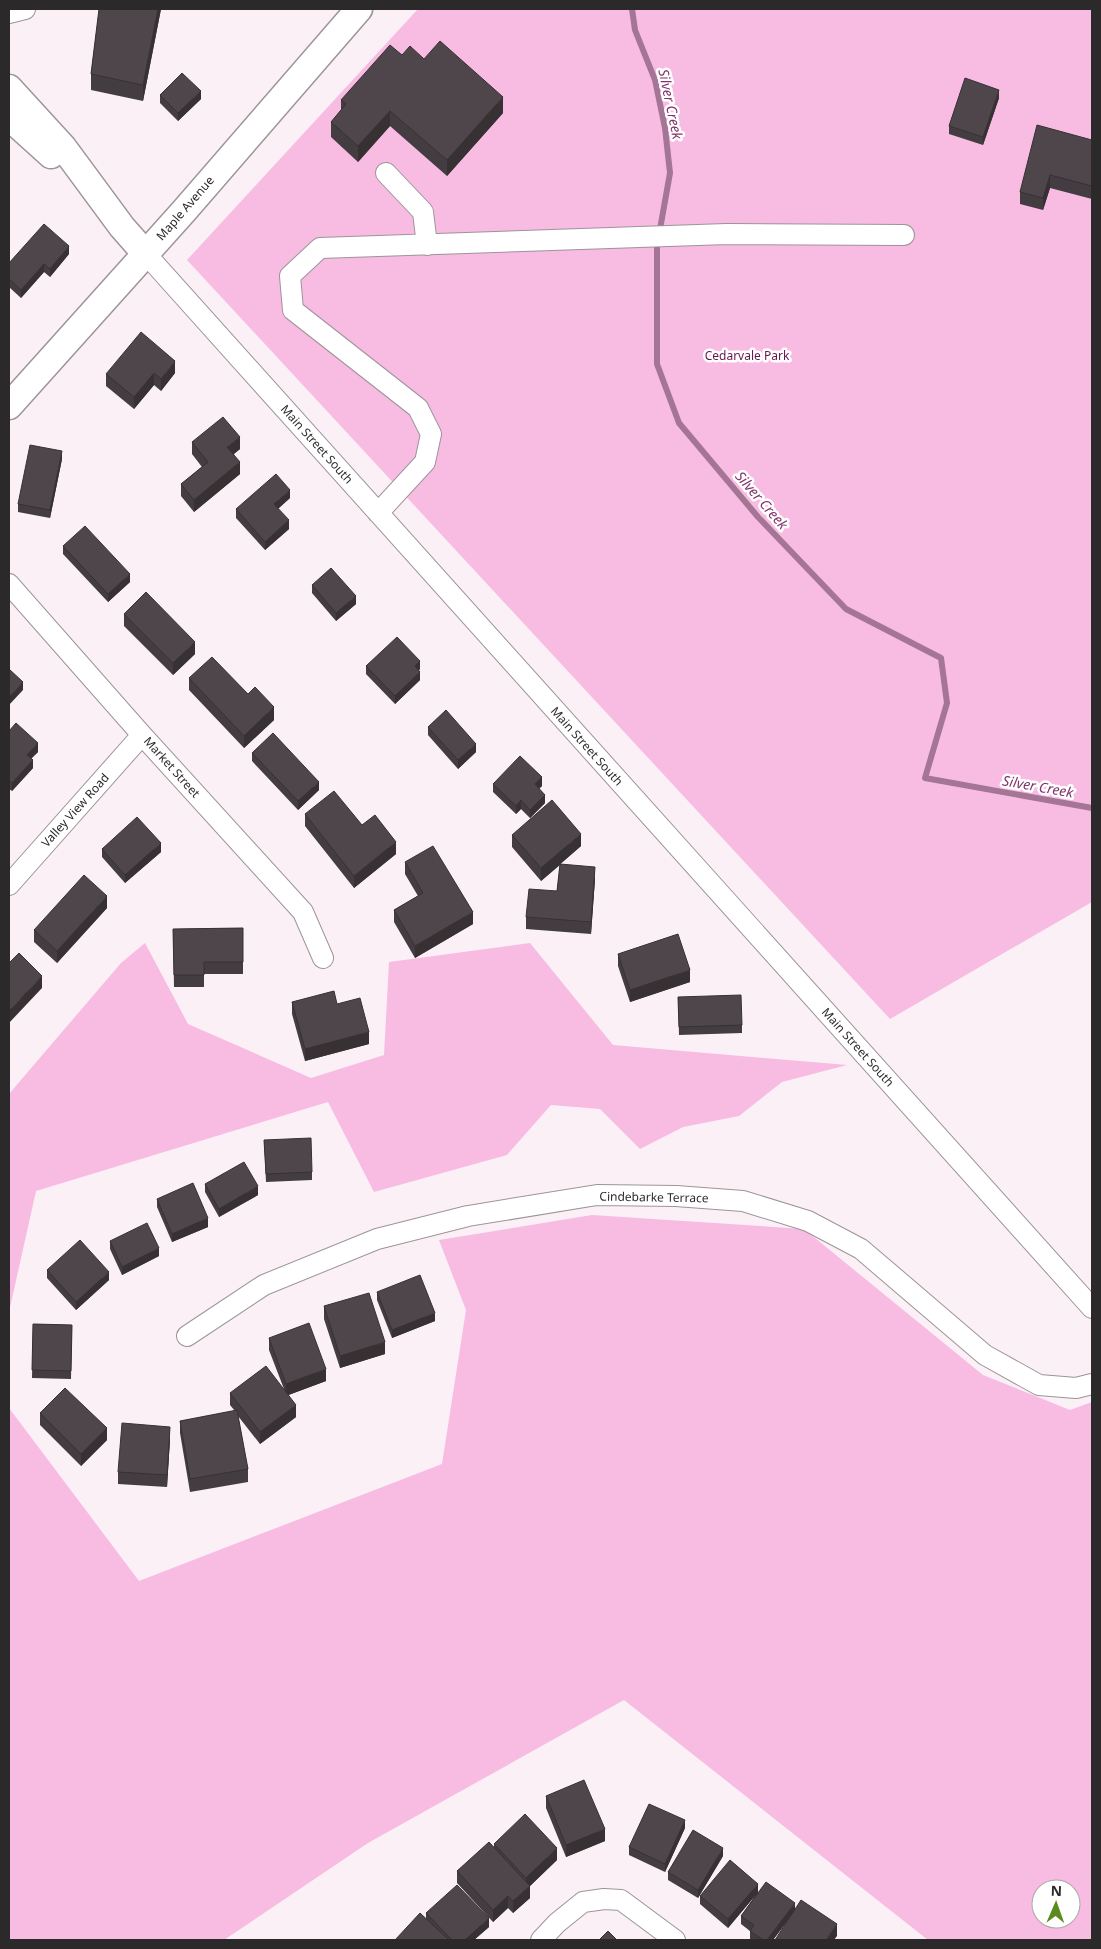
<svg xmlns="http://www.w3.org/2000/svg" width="1101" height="1949" viewBox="0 0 1101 1949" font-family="'Noto Sans',sans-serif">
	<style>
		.green { fill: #f8bbe2; fill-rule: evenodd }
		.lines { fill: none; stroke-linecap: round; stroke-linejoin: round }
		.stream { stroke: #a47594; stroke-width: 6 }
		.minor-casing { stroke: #9d949a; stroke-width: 22 }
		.major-casing { stroke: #9d949a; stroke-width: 29 }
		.minor { stroke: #fff; stroke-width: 20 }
		.major { stroke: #fff; stroke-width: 26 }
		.wall { fill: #433c40 }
		.shaded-wall { fill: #373134 }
		.building { fill: #4e464b; stroke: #373134 }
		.labels { text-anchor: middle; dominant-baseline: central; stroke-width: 5; stroke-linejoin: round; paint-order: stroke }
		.street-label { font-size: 12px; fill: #2c292b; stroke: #fff }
		.park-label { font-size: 12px; fill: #651650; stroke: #fff }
		.water-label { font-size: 14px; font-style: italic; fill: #83346c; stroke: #fff }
	</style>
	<rect width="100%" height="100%" fill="#faf0f6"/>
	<path class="green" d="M418 9H1092V902L890 1019 187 260Z
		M145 943 188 1024 311 1078 384 1055 389 962 530 943 613 1045 847 1065 782 1082 739 1116 683 1127 640 1149 600 1109 551 1105 507 1155 374 1192 328 1102 36 1191 9 1312V1094L121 963Z
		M592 1215 804 1229 983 1375 1070 1410 1092 1402V1940H928L624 1700 368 1843 224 1940H9V1408L139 1581 442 1464 466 1310 439 1240ZM1041 1889H1071V1919H1041Z"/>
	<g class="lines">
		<path class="stream" d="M632 9 635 30 655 80 665 128 670 173 657 246V364L679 423 758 517 846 609 941 658 947 703 925 778 1092 808"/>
		<defs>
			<path id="minor" d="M9 13 25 9
				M386 173 423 212 427 245
				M145 253 1092 1308
				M378 513 425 462 431 434 418 408 293 310 290 276 320 248 727 234 904 235
				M9 584 142 735 303 912 323 958
				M9 885 142 735
				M187 1336 264 1285 377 1239 468 1216 597 1195 676 1196 743 1201 808 1221 861 1249 985 1355 1039 1385 1076 1388 1092 1384
				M541 1940 557 1923 583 1902 604 1899 621 1900 675 1940"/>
			<path id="major" d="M9 88 63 147 122 227 145 253
				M9 117 51 155
				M9 406 184 211 359 9"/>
		</defs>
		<use href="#minor" class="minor-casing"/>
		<use href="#major" class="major-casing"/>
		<use href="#minor" class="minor"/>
		<use href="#major" class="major"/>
	</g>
	<path class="wall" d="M99 9H161L143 101 91 90V74Z
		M402 55 424 59 503 113 447 176 390 126 358 162 331 137V122L341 110V100Z
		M160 95 201 99 178 121 160 103Z
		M999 98 983 145 949 134V126Z
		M1092 140V199L1050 188 1043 210 1020 204V192Z
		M69 254 50 277 44 272 21 298 9 287V263Z
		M175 373 161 391 154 385 134 409 106 386V374Z
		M192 442 240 449 234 454 240 474 194 512 181 496V484L202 467 192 454Z
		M62 459 50 518 18 512V504Z
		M290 498 278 509 289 529 265 550 236 518V509Z
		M63 546 130 582 108 602 63 554Z
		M312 585 356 604 336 621 312 593Z
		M124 614 195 654 173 675 124 626Z
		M366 666 420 669 419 670 420 680 395 704 366 674Z
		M189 678 248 694 274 720 244 748 189 690Z
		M428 727 476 752 458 769 428 735Z
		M9 731 38 752 31 758 33 768 12 791 9 789Z
		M252 753 319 790 298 810 252 761Z
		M493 784 542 786 539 788 545 803 530 818 521 809 516 814 493 792Z
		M305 814 362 825 396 854 354 888 305 826Z
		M512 835 581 846 560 864 595 879 591 934 526 929V917L557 891 560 865 541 881 512 847Z
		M102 849 161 852 125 883 102 857Z
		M405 862 473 924 415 958 394 922V910L418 896 405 874Z
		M107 908 57 963 34 942V930Z
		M243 928V974H204V987H174L173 929Z
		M618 954 690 982 630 1002 618 966Z
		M678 997 742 1025V1033L679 1035Z
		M292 1002 337 1004 369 1044 305 1061 292 1014Z
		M264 1140 312 1172V1180L266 1182Z
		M205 1184 258 1195 219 1217 205 1192Z
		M157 1199 208 1227 172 1242 157 1207Z
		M110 1241 159 1256 122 1275 110 1249Z
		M47 1270 109 1280 76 1310 47 1278Z
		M377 1292 435 1321 392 1338 377 1300Z
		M324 1306 385 1354 340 1368 324 1319Z
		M33 1324 72 1325 71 1379 32 1378Z
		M269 1338 326 1381 288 1395 296 1417 260 1444 238 1416 248 1469V1482L190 1492 180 1433V1421L235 1411 230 1405V1393L284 1389 269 1350Z
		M40 1413 107 1440 81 1466 40 1425Z
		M170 1439 167 1487 118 1484V1472Z
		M546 1796 605 1841 566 1857 546 1808Z
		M685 1828 665 1872 629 1855V1847Z
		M494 1844 557 1860 530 1886V1898L513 1913 508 1908 493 1922 457 1883V1871L494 1847Z
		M723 1856 698 1898 668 1880V1872Z
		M758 1892 795 1911 837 1936 793 1913 773 1940H751L750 1939V1931L741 1924V1916L755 1896 728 1928 700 1904V1896Z
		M426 1913 489 1927 474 1940H395L426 1919Z"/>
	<path class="shaded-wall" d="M158 9H161L143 101V85Z
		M999 90V98L983 145V137Z
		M201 91V99L178 121V113Z
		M503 97V113L447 176V160Z
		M390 111V126L358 162V146Z
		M1050 175V188L1043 210V198Z
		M69 246V254L50 277V269Z
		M44 264V272L21 298V290Z
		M175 361V373L161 391V379Z
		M154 373V385L134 409V397Z
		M240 437V449L227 459V447Z
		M62 451V459L50 518V510Z
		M240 462V474L194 512V500Z
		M290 490V498L274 512V504Z
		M289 520V529L265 550V542Z
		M130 574V582L108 602V594Z
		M356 596V604L336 621V613Z
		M195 642V654L173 675V663Z
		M420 661V669L415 674V666Z
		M420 672V680L395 704V696Z
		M23 682V690L9 705V697Z
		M274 707V720L244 748V736Z
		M38 743V752L27 763V755Z
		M476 744V752L458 769V760Z
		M33 760V768L12 791V783Z
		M542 777V786L535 793V784Z
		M319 782V790L298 810V801Z
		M545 795V803L530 818V810Z
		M521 800V809L516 814V806Z
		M581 834V846L541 881V868Z
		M396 842V854L354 888V876Z
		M161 843V852L125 883V875Z
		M595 867V879L591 934V922Z
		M107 896V908L57 963V951Z
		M473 912V924L415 958V946Z
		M690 970V982L630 1002V990Z
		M42 976V988L9 1023V1011Z
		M369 1032V1044L305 1061V1049Z
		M258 1186V1195L219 1217V1209Z
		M208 1218V1227L172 1242V1234Z
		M159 1248V1256L122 1275V1267Z
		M109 1272V1280L76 1310V1302Z
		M435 1313V1321L392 1338V1330Z
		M385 1342V1354L340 1368V1356Z
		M326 1369V1381L286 1396V1384Z
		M296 1405V1417L260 1444V1432Z
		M170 1427V1439L167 1487V1475Z
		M107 1428V1440L81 1466V1454Z
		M685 1820V1828L665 1872V1864Z
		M605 1829V1841L566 1857V1845Z
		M557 1848V1860L530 1886V1898L513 1913V1901L526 1889V1878Z
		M723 1848V1856L698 1898V1890Z
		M758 1884V1892L728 1928V1919Z
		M508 1896V1908L493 1922V1910Z
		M795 1903V1911L773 1940H767Z
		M489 1918V1927L474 1940H465Z
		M837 1924V1936L834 1940H826Z"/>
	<path class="building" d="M99 9H158L143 85 91 74Z
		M440 41 503 97 447 160 390 111 358 146 331 122 346 104 341 100 390 45 402 55 410 46 424 59Z
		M182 73 201 91 178 113 160 95Z
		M965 78 999 90 983 137 949 126Z
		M1037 125 1092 140V186L1050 175 1043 198 1020 192Z
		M44 224 69 246 50 269 44 264 21 290 9 279V263Z
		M141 332 175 361 161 379 154 373 134 397 106 374Z
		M223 417 240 437 227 447 240 462 194 500 181 484 208 462 192 442Z
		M30 445 62 451 50 510 18 504Z
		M276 474 290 490 274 504 289 520 265 542 236 509Z
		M85 526 130 574 108 594 63 546Z
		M331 568 356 596 336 613 312 585Z
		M146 592 195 642 173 663 124 614Z
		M397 637 420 661 415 666 420 672 395 696 366 666Z
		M212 657 248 694 255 687 274 707 244 736 189 678Z
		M9 669 23 682 9 697Z
		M446 710 476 744 458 760 428 727Z
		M16 723 38 743 27 755 33 760 12 783 9 780V731Z
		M273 733 319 782 298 801 252 753Z
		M520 756 542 777 535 784 545 795 530 810 521 800 516 806 493 784Z
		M334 791 362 825 375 815 396 842 354 876 305 814Z
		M552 800 581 834 541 868 512 835Z
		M137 817 161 843 125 875 102 849Z
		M433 846 473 912 415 946 394 910 423 893 405 862Z
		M560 864 595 867 591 922 526 917 529 889 557 891Z
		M84 875 107 896 57 951 34 930Z
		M243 928V962H204V975H174L173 929Z
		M678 934 690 970 630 990 618 954Z
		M19 953 42 976 9 1011V963Z
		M334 991 337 1004 360 998 369 1032 305 1049 292 1002Z
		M741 995 742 1025 679 1027 678 997Z
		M311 1138 312 1172 266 1174 264 1140Z
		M244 1162 258 1186 219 1209 205 1184Z
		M193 1183 208 1218 172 1234 157 1199Z
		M147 1223 159 1248 122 1267 110 1241Z
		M80 1240 109 1272 76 1302 47 1270Z
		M420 1275 435 1313 392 1330 377 1292Z
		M369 1293 385 1342 340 1356 324 1306Z
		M309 1323 326 1369 286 1384 269 1338Z
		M33 1324 72 1325 71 1371 32 1370Z
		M266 1366 296 1405 260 1432 230 1393Z
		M65 1388 107 1428 81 1454 40 1413Z
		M237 1410 248 1469 190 1479 180 1421Z
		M122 1423 170 1427 167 1475 118 1472Z
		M584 1780 605 1829 566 1845 546 1796Z
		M649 1804 685 1820 665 1864 629 1847Z
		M525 1814 557 1848 526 1878 494 1844Z
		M693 1830 723 1848 698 1890 668 1872Z
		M489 1842 530 1886 513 1901 508 1896 493 1910 457 1871Z
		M730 1860 758 1884 728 1919 700 1896Z
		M766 1882 795 1903 767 1940H763L750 1931 754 1925 741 1916Z
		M457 1885 489 1918 465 1940H452L426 1913Z
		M801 1900 837 1924 826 1940H775Z
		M420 1913 449 1940H395Z
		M608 1931 617 1940H599Z"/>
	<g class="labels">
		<g class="street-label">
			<text transform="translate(185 208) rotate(-49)">Maple Avenue</text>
			<text transform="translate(317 444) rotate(48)">Main Street South</text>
			<text transform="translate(587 746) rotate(48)">Main Street South</text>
			<text transform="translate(172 767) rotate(48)">Market Street</text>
			<text transform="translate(75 810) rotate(-48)">Valley View Road</text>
			<text transform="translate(858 1047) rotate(48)">Main Street South</text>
			<text transform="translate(654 1197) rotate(1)">Cindebarke Terrace</text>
		</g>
		<g class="park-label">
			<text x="747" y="355">Cedarvale Park</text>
		</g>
		<g class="water-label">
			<text transform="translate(671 104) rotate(78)">Silver Creek</text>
			<text transform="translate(762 500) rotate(49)">Silver Creek</text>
			<text transform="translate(1038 786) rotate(10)">Silver Creek</text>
		</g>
	</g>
	<rect width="1101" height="1949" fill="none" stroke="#2c292b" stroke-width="20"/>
	<g transform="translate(1056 1904) rotate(2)"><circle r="24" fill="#ffffff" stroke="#aba9aa"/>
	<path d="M0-4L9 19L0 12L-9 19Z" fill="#5c8b1d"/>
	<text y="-8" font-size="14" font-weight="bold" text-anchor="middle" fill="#2c292b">N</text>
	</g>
</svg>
